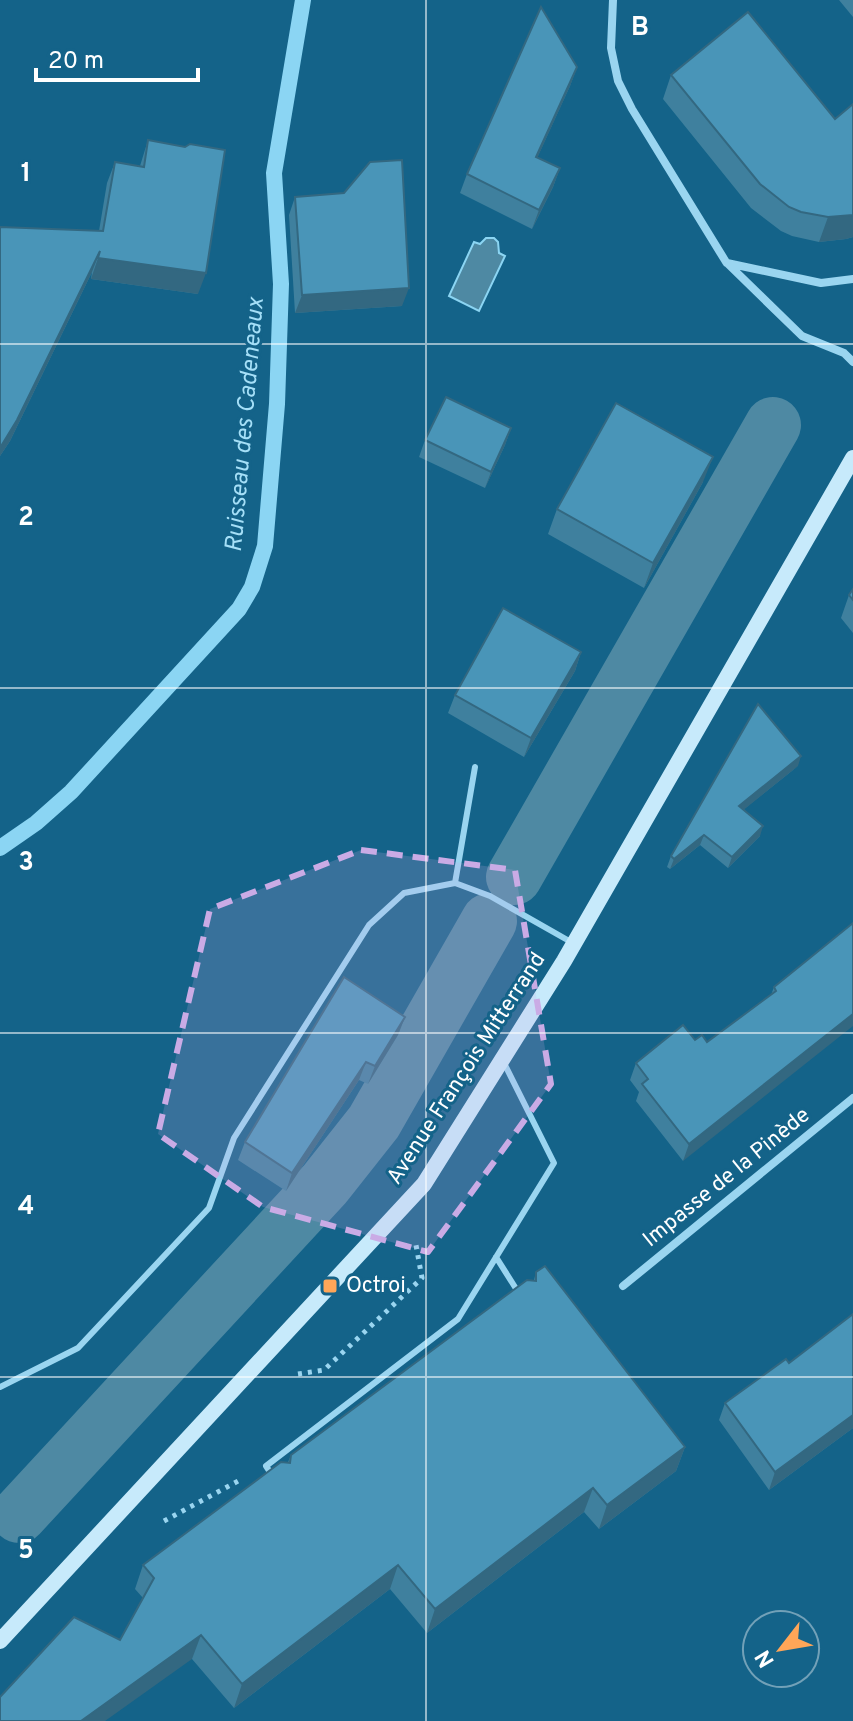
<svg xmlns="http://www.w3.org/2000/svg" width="853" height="1721" viewBox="0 0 853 1721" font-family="Overpass,sans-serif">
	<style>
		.water { fill: #4e89a3; stroke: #8bd5f3; stroke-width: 2 }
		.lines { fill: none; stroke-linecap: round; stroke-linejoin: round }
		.stream { stroke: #8bd5f3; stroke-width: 16 }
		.canal { stroke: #4e89a3; stroke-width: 56 }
		.path { stroke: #9ad5f0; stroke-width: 5; stroke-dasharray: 4 6; stroke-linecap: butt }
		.service { stroke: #9ad5f0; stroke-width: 6 }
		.minor { stroke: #9ad5f0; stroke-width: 8 }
		.secondary { stroke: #c7eafb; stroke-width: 16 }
		.wall { fill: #3f809e }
		.shaded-wall { fill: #336881 }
		.building { fill: #4995b8; stroke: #336881; stroke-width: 2 }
		.marked { fill: #caabe5; fill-opacity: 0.2; stroke: #caabe5; stroke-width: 6; stroke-dasharray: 16 10; stroke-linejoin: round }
		.grid { fill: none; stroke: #fff; stroke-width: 2; stroke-opacity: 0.55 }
		.poi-dot { fill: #ffa658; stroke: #146389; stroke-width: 3 }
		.labels { text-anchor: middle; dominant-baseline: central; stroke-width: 6; stroke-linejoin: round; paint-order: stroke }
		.street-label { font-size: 22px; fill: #fff; stroke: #146389 }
		.poi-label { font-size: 22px; fill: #fff; stroke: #146389; text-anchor: start }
		.water-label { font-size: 24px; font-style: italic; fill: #a5dff7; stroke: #146389 }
		.grid-label { font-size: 26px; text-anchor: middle; font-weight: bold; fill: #fff; stroke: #146389; stroke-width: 6; stroke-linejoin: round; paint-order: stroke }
	</style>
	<rect width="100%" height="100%" fill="#146389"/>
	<path class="water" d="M486 238H494L498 242 499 253 505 256 479 311 449 296 474 242 480 244Z"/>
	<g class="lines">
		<path class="stream" d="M0 848 36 823 71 792 239 609 252 587 265 546 277 404 281 284 274 173 303 0"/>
		<path class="canal" d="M514 877 773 425
			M19 1515 325 1184 374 1122 489 921"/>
		<path class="path" d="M298 1374 324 1370 422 1278 416 1245
			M164 1521 240 1480"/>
		<path class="service" d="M455 883 475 767
			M496 1257 520 1295
			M0 1387 78 1348 209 1208 234 1138 369 925 404 893 455 883 490 896 571 942
			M272 1475 266 1466 458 1319 554 1163 504 1063"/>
		<path class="minor" d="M613 0 611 48 618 81 632 109 726 262 802 336 844 353 853 362
			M727 263 821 283 853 279
			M623 1286 853 1098"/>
		<path class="secondary" d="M0 1641 424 1184 564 961 853 458"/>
	</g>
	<path class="wall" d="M839 0H853V17Z
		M577 67 570 86 537 158 560 168 553 187 532 229 460 193 467 174Z
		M671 75 835 119 853 104V237L846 239 819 242 792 236 781 231 751 208 663 99Z
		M148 140 185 147 198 294 91 279 92 272 10 441 0 456V227L99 231 107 183 115 162 140 166Z
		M295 197 402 306 295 313 289 215Z
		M511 428 505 445 485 488 419 457 425 440Z
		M703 482 644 588 548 534 557 509Z
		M853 589V633L841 618 849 595Z
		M581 652 575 671 524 757 448 713 455 695Z
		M798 766 744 809 760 836 728 868 700 845 670 869 667 867 671 856Z
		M853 923 683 1161 636 1101 639 1092 630 1080 636 1063 695 1040 707 1042 771 995 774 987Z
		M405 1017 398 1035 368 1084 359 1080 286 1191 238 1160 245 1142Z
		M536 1272 685 1447 676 1471 599 1529 584 1512 427 1633 390 1589 234 1708 192 1659 120 1640 143 1598 135 1589 143 1565 288 1462 291 1455 534 1280Z
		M853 1314V1428L769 1490 719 1420 725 1403 789 1363Z"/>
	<path class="shaded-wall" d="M577 67 570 86 529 176 536 157Z
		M560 168 553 187 532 229 539 210Z
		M853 215V237L846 239 819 242 828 217Z
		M100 251 92 272 10 441 0 456V448Z
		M98 258 206 273 198 294 91 279Z
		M409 288 402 306 295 313 302 295Z
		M511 428 505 445 485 488 491 472Z
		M713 457 703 482 644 588 653 563Z
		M581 652 575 671 524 757 531 738Z
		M801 756 798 766 736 816 739 806Z
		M763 826 760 836 728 868 732 857Z
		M704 835 700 845 670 869 674 859Z
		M853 1014V1026L683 1161 689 1144Z
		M405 1017 398 1035 368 1084 375 1066Z
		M366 1062 359 1080 286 1191 292 1173Z
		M853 1415V1428L769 1490 775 1472Z
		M685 1447 676 1471 599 1529 607 1505Z
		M593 1488 584 1512 427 1633 435 1609Z
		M398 1565 390 1589 234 1708 242 1684Z
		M201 1635 192 1659 105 1721H81Z"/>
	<path class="building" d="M541 7 577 67 536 157 560 168 539 210 467 174Z
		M748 12 835 119 853 104V215L828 217 801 212 789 207 760 184 671 75Z
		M148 140 185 147 190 144 225 150 206 273 98 258 100 251 17 420 0 448V227L103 231 115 162 144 167Z
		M402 160 409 288 302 295 295 197 344 193 370 162Z
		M446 397 511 428 491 472 425 440Z
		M616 403 713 457 653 563 557 509Z
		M853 589V600L849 595Z
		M503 608 581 652 531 738 455 695Z
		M758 704 801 756 739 806 763 826 732 857 704 835 674 859 671 856Z
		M853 923V1014L689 1144 642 1084 648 1079 636 1063 683 1025 695 1040 702 1035 707 1042 776 991 774 987Z
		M344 977 405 1017 375 1066 366 1062 292 1173 245 1142Z
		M545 1266 685 1447 607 1505 593 1488 435 1609 398 1565 242 1684 201 1635 81 1721H0V1697L74 1617 120 1640 154 1578 143 1565 281 1462 290 1463 291 1455 527 1280 536 1281V1272Z
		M853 1314V1415L775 1472 725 1403 786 1359 789 1363Z"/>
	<path class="marked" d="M361 850 515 870 551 1084 428 1252 263 1207 158 1134 210 909Z"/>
	<path class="grid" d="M426 0V1721M0 344H853M0 688H853M0 1033H853M0 1377H853"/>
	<rect class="poi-dot" x="322" y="1278" width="16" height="16" rx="4"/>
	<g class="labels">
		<g class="street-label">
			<text transform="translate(467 1069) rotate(-57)">Avenue François Mitterrand</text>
			<text transform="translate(727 1178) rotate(-39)">Impasse de la Pinède</text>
		</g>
		<g class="poi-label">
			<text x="346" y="1286">Octroi</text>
		</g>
		<g class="water-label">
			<text transform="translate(246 425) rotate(-85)">Ruisseau des Cadeneaux</text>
		</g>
	</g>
	<g class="grid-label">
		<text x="640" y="35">B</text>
		<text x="26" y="181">1</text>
		<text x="26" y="525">2</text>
		<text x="26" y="870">3</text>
		<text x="26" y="1214">4</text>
		<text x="26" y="1558">5</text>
	</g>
	<g transform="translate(781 1649) rotate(239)"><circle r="38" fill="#146389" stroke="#72a1b8" stroke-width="2"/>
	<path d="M0-6L14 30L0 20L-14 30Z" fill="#ffa658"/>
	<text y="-12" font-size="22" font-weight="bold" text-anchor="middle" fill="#ffffff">N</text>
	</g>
	<path d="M36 68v12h162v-12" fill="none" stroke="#ffffff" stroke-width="4"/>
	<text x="48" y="68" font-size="24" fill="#ffffff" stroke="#146389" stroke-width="6" paint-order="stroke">20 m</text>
</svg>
